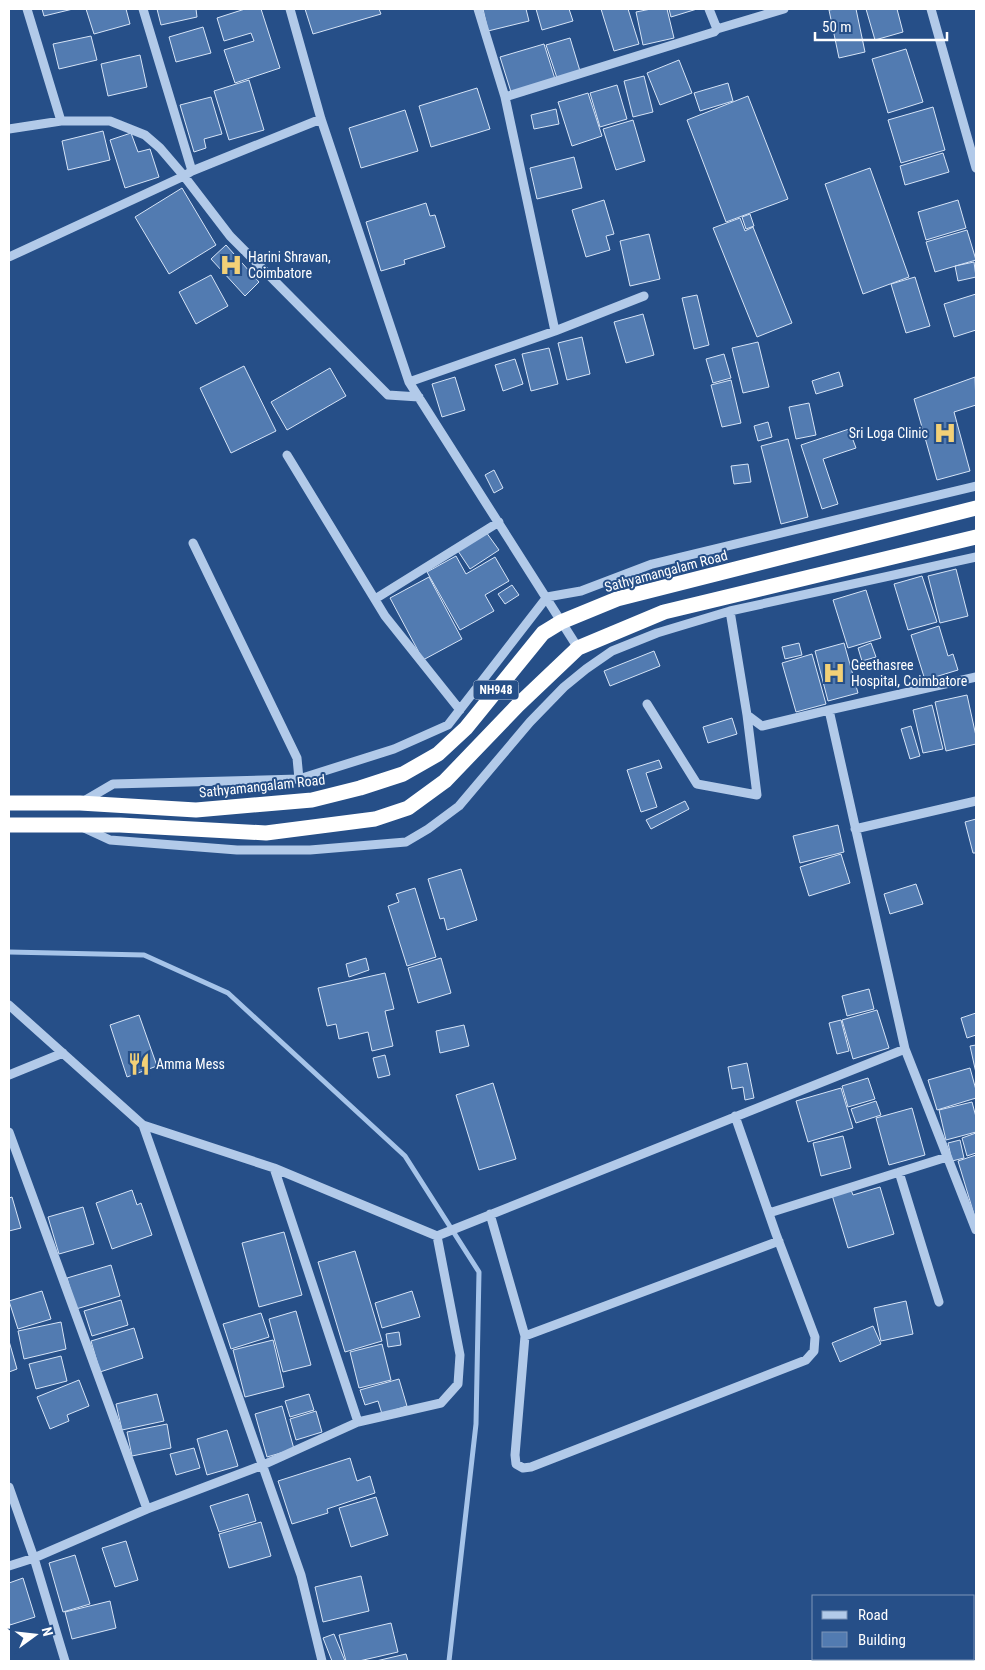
<svg xmlns="http://www.w3.org/2000/svg" width="985" height="1670" viewBox="0 0 985 1670" font-family="'Roboto Condensed',sans-serif">
	<style>
		.lines { fill: none; stroke-linecap: round; stroke-linejoin: round }
		.stream { stroke: #a6c4e9; stroke-width: 5 }
		.building { fill: #527bb1; stroke: #d6e4f7 }
		.minor { stroke: #b2cae9; stroke-width: 9 }
		.highway { stroke: #fff; stroke-width: 15 }
		.labels { text-anchor: middle; dominant-baseline: central; stroke-width: 4; stroke-linejoin: round; paint-order: stroke }
		.shield { fill: #264f88; stroke: #becadb; stroke-width: 1 }
		.shield-label { font-size: 12px; font-weight: bold; fill: #fff }
		.poi-label { font-size: 14px; fill: #fff; stroke: #264f88; text-anchor: start }
		.street-label { font-size: 14px; fill: #fff; stroke: #264f88 }
	</style>
	<rect width="100%" height="100%" fill="#264f88"/>
	<g class="lines">
		<path class="stream" d="M9 952 144 955 228 993 405 1156 479 1272 476 1424 449 1661"/>
	</g>
	<path class="building" d="M42 9H73L44 16Z
		M86 9H126L130 24 94 34Z
		M157 9H196L197 17 161 25Z
		M245 9H261L280 68 235 83 224 50 254 41 251 33 224 41 217 18Z
		M305 9H379L381 14 313 34Z
		M483 9H526L529 21 488 31Z
		M536 9H569L573 21 542 30Z
		M601 9H628L639 44 614 51Z
		M651 9H667L674 38 643 45 636 12Z
		M669 9H697L671 17Z
		M836 9H856L865 52 839 58 829 10Z
		M866 9H897L903 32 875 40Z
		M203 27 211 53 176 62 169 37Z
		M91 36 97 60 59 69 53 44Z
		M570 38 580 71 557 78 546 45Z
		M544 44 555 79 511 92 500 57Z
		M906 49 923 102 888 113 872 59Z
		M140 55 147 87 108 96 101 64Z
		M679 60 692 93 660 105 647 73Z
		M644 76 653 112 633 117 624 81Z
		M249 80 264 130 229 140 214 91Z
		M728 83 733 101 700 111 694 93Z
		M617 85 627 119 600 127 590 93Z
		M477 88 490 129 431 147 419 106Z
		M588 93 602 136 572 146 558 102Z
		M748 96 788 199 726 222 687 120Z
		M211 97 222 134 204 139 206 148 194 152 180 105Z
		M933 107 945 150 901 163 888 120Z
		M556 109 559 124 534 129 531 115Z
		M405 110 418 151 361 168 349 128Z
		M633 120 645 161 616 170 603 129Z
		M103 131 110 160 68 170 62 141Z
		M131 133 138 152 150 149 159 177 125 188 110 140Z
		M943 153 949 172 905 185 900 166Z
		M574 157 582 188 537 199 530 168Z
		M870 168 909 277 863 294 825 184Z
		M182 188 216 245 169 274 135 217Z
		M604 200 614 234 606 236 610 250 586 257 572 210Z
		M958 200 966 228 926 240 918 212Z
		M426 203 430 216 435 215 445 247 404 260 405 264 381 271 366 222Z
		M750 214 754 226 746 229 742 217Z
		M740 218 745 231 753 227 792 323 757 337 713 228Z
		M967 230 976 260 935 272 926 242Z
		M649 234 660 279 630 286 620 241Z
		M226 245 259 282 245 296 211 259Z
		M974 262 976 277 958 281 955 266Z
		M211 275 228 306 196 324 179 292Z
		M915 277 930 326 906 333 891 284Z
		M976 294V330L954 337 944 304Z
		M697 295 709 345 694 349 682 298Z
		M643 314 654 355 626 363 614 322Z
		M582 337 590 374 567 380 558 343Z
		M758 342 769 387 743 393 732 348Z
		M549 348 558 384 531 391 522 354Z
		M724 354 731 378 713 383 706 359Z
		M515 359 523 384 503 391 495 365Z
		M244 366 276 431 231 453 200 388Z
		M330 368 346 396 287 430 271 402Z
		M839 372 843 386 816 394 812 381Z
		M455 377 465 410 442 417 432 384Z
		M975 377 976 405 954 412 970 471 937 480 914 399Z
		M731 380 741 423 722 427 711 385Z
		M809 403 816 435 796 439 789 407Z
		M768 422 772 437 758 441 754 426Z
		M849 429 856 448 823 459 838 504 822 509 801 445Z
		M788 439 808 517 781 524 761 446Z
		M748 464 751 482 734 484 731 466Z
		M494 470 503 488 494 493 485 475Z
		M486 532 499 550 470 569 458 551Z
		M456 556 466 574 495 557 509 581 485 595 494 611 460 630 427 572Z
		M956 569 968 616 940 623 928 576Z
		M922 576 937 622 908 630 894 584Z
		M429 577 462 639 423 660 390 598Z
		M512 585 519 595 505 604 498 594Z
		M866 590 881 638 848 648 833 600Z
		M939 626 948 656 953 654 958 670 925 680 911 635Z
		M799 643 802 655 785 659 782 647Z
		M844 643 858 693 828 701 815 651Z
		M871 643 876 657 862 661 858 648Z
		M654 651 660 666 610 686 604 671Z
		M812 654 826 704 796 712 782 663Z
		M967 695 976 736V744L946 751 935 702Z
		M932 705 943 749 923 753 913 710Z
		M732 718 737 734 708 743 703 727Z
		M911 726 920 756 910 759 901 729Z
		M659 760 662 768 646 773 657 807 641 812 627 770Z
		M685 801 689 809 651 829 646 820Z
		M976 819V853H973L965 822Z
		M838 825 844 852 800 863 793 836Z
		M841 854 850 883 809 896 800 867Z
		M461 869 477 920 447 930 444 918 440 919 428 879Z
		M916 884 923 904 890 914 884 894Z
		M415 888 436 957 407 966 388 906 399 902 396 894Z
		M366 958 369 970 349 977 346 964Z
		M441 958 451 993 418 1003 408 968Z
		M385 973 394 1009 385 1011 393 1046 372 1051 368 1032 339 1039 336 1024 327 1026 318 988Z
		M869 989 874 1009 847 1016 842 996Z
		M877 1010 889 1048 853 1059 842 1020Z
		M976 1013V1035L967 1038 961 1018Z
		M139 1015 157 1066 127 1077 110 1025Z
		M841 1020 849 1051 837 1054 829 1023Z
		M464 1025 469 1046 440 1053 436 1031Z
		M976 1045V1073L970 1046Z
		M385 1055 390 1075 378 1078 373 1058Z
		M747 1063 754 1098 745 1100 743 1087 732 1089 728 1067Z
		M970 1068 976 1090V1098L937 1110 928 1080Z
		M868 1078 875 1099 848 1107 842 1086Z
		M493 1083 516 1159 479 1170 456 1095Z
		M841 1088 853 1128 808 1142 796 1101Z
		M876 1101 881 1115 856 1123 851 1109Z
		M972 1102 976 1117V1132L946 1140 939 1110Z
		M912 1108 925 1155 889 1165 876 1118Z
		M976 1133V1153L967 1156 962 1138Z
		M843 1136 851 1168 821 1176 813 1143Z
		M960 1140 964 1158 952 1161 948 1143Z
		M976 1155V1221L958 1161Z
		M880 1187 894 1234 848 1248 832 1195 851 1190 853 1195Z
		M132 1190 137 1205 141 1203 152 1235 112 1249 96 1203Z
		M12 1197 21 1228 9 1231V1198Z
		M83 1207 94 1244 59 1254 48 1217Z
		M284 1232 302 1295 259 1307 242 1243Z
		M355 1251 382 1341 345 1352 318 1262Z
		M111 1265 120 1296 76 1309 67 1278Z
		M42 1291 51 1319 18 1329 9 1301Z
		M412 1291 420 1317 382 1328 375 1303Z
		M121 1300 128 1325 92 1336 84 1311Z
		M906 1301 913 1334 881 1341 874 1308Z
		M296 1311 311 1365 283 1372 269 1319Z
		M261 1313 269 1337 231 1349 223 1324Z
		M61 1322 66 1349 24 1359 18 1331Z
		M873 1326 881 1344 840 1362 832 1343Z
		M134 1328 143 1358 100 1372 91 1341Z
		M399 1332 401 1345 388 1347 386 1334Z
		M273 1340 284 1387 245 1397 233 1350Z
		M9 1341 17 1369 9 1372Z
		M382 1344 391 1380 359 1388 350 1352Z
		M61 1356 67 1381 36 1389 29 1364Z
		M399 1379 407 1406 382 1414 378 1401 365 1405 360 1390Z
		M79 1380 89 1406 67 1415 69 1421 50 1429 37 1397Z
		M157 1394 164 1421 122 1430 116 1404Z
		M309 1394 314 1410 290 1417 285 1401Z
		M282 1406 294 1449 267 1457 255 1414Z
		M316 1411 322 1432 296 1440 290 1419Z
		M167 1424 171 1448 132 1456 127 1432Z
		M227 1430 238 1466 207 1475 197 1439Z
		M194 1448 200 1468 176 1475 170 1454Z
		M350 1458 357 1481 370 1476 375 1493 327 1509 328 1513 292 1524 278 1481Z
		M248 1494 256 1521 219 1532 210 1506Z
		M376 1497 388 1535 351 1547 339 1508Z
		M261 1522 271 1556 229 1568 219 1534Z
		M126 1541 138 1580 115 1587 102 1548Z
		M75 1555 90 1604 63 1612 49 1563Z
		M361 1576 369 1611 323 1622 315 1587Z
		M23 1578 35 1617 10 1625 9 1620V1583Z
		M110 1601 116 1628 72 1639 65 1612Z
		M391 1623 398 1652 359 1661H346L339 1635Z
		M334 1634 345 1661H332L323 1638Z
		M406 1654 408 1661H376Z"/>
	<g class="lines">
		<path class="minor" d="M27 9 61 121
			M143 9 192 171
			M290 9 321 119 409 382 578 648
			M478 9 505 97 714 32 717 29 784 9
			M709 9 717 29
			M931 9 976 168
			M505 97 555 331
			M9 129 61 121H110L145 135 160 148 184 176 230 236 388 395 419 397
			M9 257 184 176 192 171 321 119
			M409 382 555 331 644 296
			M287 455 385 616 460 710
			M193 543 297 758 299 779
			M375 599 499 522
			M730 611 747 715 762 726 829 710
			M647 704 697 784 757 795 747 715
			M84 801 113 784 299 779 394 749 448 725 547 597 581 591 652 564 976 486
			M84 828 110 840 237 850H310L406 842 428 829 459 806 530 722 564 687 586 669 612 651 657 633 730 611 976 557
			M855 829 976 801
			M9 1005 143 1125 301 1575 322 1661
			M905 1049 976 1230
			M9 1075 63 1053
			M9 1132 147 1509
			M274 1168 437 1236 905 1049 829 710 976 677
			M899 1172 939 1302
			M769 1213 947 1157
			M490 1214 525 1336 515 1455 516 1464 523 1468 531 1467 806 1360 814 1351 815 1337 776 1234 735 1116
			M525 1336 779 1241
			M358 1422 441 1403 458 1384 460 1355 437 1236
			M9 1487 34 1558 65 1661
			M9 1566 34 1558 147 1509 263 1465 358 1422 274 1168 143 1125"/>
		<path class="highway" d="M9 803H80L196 810 312 800 360 788 403 774 438 754 466 728 543 633 561 622 617 599 976 508
			M9 825H120L266 833 375 819 408 808 445 781 518 705 578 648 664 612 976 537"/>
	</g>
	<defs>
		<symbol id="hospital-bare" viewBox="-9 -9 18 18"><path d="M-5-5h3v3.5h4V-5h3V5h-3V1.5h-4V5h-3Z" fill="#f2d077" stroke="#264f88" stroke-width="2.5" paint-order="stroke"/></symbol>
		<symbol id="restaurant-bare" viewBox="-9 -9 18 18"><path d="M-5-6h1v4h1v-4h1v4h1v-4h1v5L-1.5 .5V6h-2V.5L-5-1ZM5-6V6H3V1.5H1.5Q1.5-4 5-6Z" fill="#f2d077" stroke="#264f88" stroke-width="2.5" paint-order="stroke"/></symbol>
	</defs>
	<g fill-rule="evenodd">
		<use href="#hospital-bare" x="215" y="249" width="32" height="32"/>
		<use href="#hospital-bare" x="929" y="417" width="32" height="32"/>
		<use href="#hospital-bare" x="818" y="657" width="32" height="32"/>
		<use href="#restaurant-bare" x="123" y="1048" width="32" height="32"/>
	</g>
	<g class="labels">
		<rect class="shield" x="473.5" y="680.5" width="45" height="19" rx="4"/>
		<g class="shield-label">
			<text x="496" y="690">NH948</text>
		</g>
		<g class="poi-label">
			<text x="248" y="257">Harini Shravan,<tspan x="248" dy="16">Coimbatore</tspan></text>
			<text x="928" y="433" text-anchor="end">Sri Loga Clinic</text>
			<text x="851" y="665">Geethasree<tspan x="851" dy="16">Hospital, Coimbatore</tspan></text>
			<text x="156" y="1064">Amma Mess</text>
		</g>
		<g class="street-label">
			<text transform="translate(666 571) rotate(-15)">Sathyamangalam Road</text>
			<text transform="translate(262 786) rotate(-6)">Sathyamangalam Road</text>
		</g>
	</g>
	<rect width="985" height="1670" fill="none" stroke="#ffffff" stroke-width="20"/>
	<rect x="812" y="1595" width="162" height="65" fill="#264f88" stroke="#7d95b8"/>
	<rect x="822" y="1611" width="25" height="8" fill="#b2cae9" stroke="#7d95b8"/>
	<text x="858" y="1620" font-size="15" fill="#ffffff">Road</text>
	<rect x="822" y="1632" width="25" height="15" fill="#527bb1" stroke="#7d95b8"/>
	<text x="858" y="1645" font-size="15" fill="#ffffff">Building</text>
	<g transform="translate(35 1635) rotate(75)" stroke="#264f88" stroke-width="4" paint-order="stroke">
	<path d="M0-4L9 19L0 12L-9 19Z" fill="#ffffff"/>
	<text y="-8" font-size="14" font-weight="bold" text-anchor="middle" fill="#ffffff">N</text>
	</g>
	<path d="M815 32v8h132v-8" fill="none" stroke="#ffffff" stroke-width="2.5"/>
	<text x="822" y="32" font-size="15" fill="#ffffff" stroke="#264f88" stroke-width="4" paint-order="stroke">50 m</text>
</svg>
